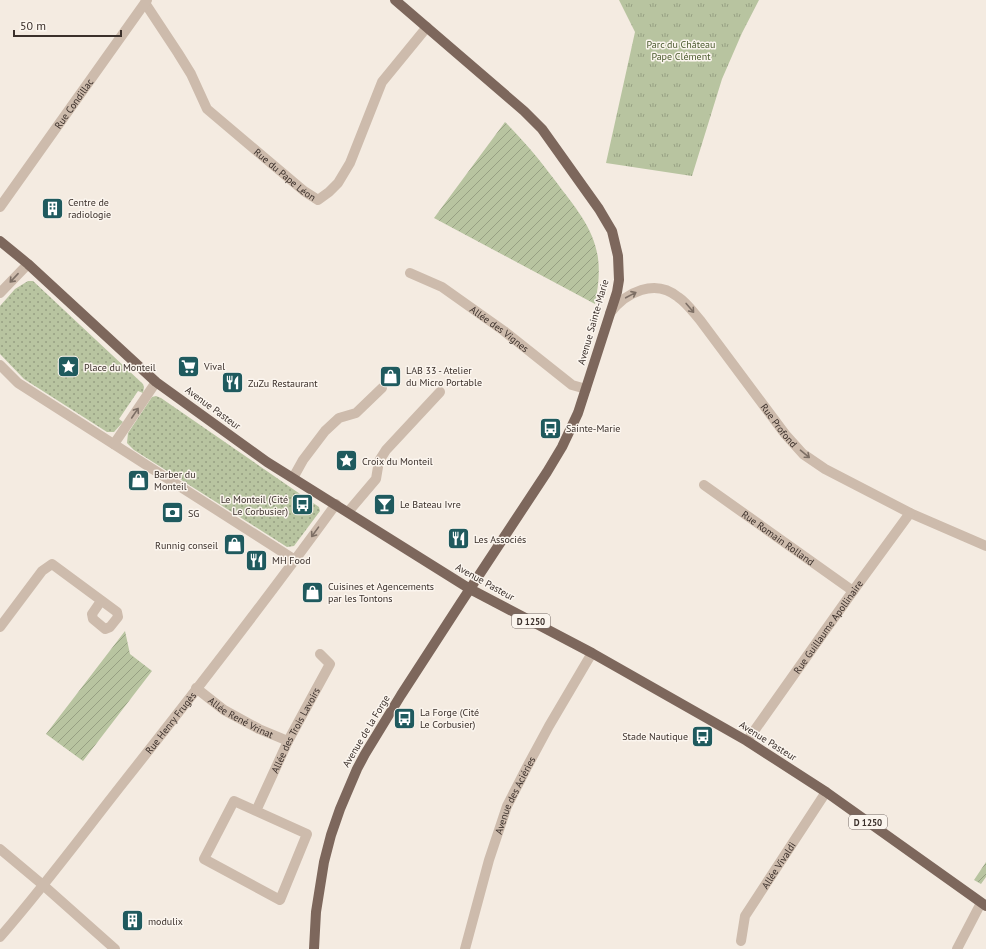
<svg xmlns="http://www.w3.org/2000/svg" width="986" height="949" viewBox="0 0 986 949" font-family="'PT Sans',sans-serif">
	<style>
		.grass { fill: url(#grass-dots) }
		.park { fill: url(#park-tufts) }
		.garden { fill: url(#garden-furrows) }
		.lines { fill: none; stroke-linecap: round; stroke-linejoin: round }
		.minor { stroke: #cdbbac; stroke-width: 10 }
		.major { stroke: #7d675c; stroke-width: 10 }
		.oneway { stroke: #7d6f65 }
		.labels { text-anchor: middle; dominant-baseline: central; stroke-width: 3; stroke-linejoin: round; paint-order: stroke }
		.shield { fill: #fbf5ee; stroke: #756b66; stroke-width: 1 }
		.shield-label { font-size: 9px; font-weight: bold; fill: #3b302b }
		.park-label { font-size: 10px; fill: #4a5a2e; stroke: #fbf5ee }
		.street-label { font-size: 10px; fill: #3b302b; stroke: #fbf5ee }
		.poi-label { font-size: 10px; fill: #3b302b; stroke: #fbf5ee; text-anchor: start }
	</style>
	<defs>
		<pattern id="grass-dots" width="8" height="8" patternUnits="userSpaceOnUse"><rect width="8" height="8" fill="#b8c4a0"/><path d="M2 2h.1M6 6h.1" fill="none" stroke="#97a083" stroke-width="1.8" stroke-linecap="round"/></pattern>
		<pattern id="park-tufts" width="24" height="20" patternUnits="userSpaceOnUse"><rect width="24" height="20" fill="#b8c4a0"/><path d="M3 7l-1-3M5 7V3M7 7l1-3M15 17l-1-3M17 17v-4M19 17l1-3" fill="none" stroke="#97a083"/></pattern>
		<pattern id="garden-furrows" width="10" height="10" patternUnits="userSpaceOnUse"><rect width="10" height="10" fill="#b8c4a0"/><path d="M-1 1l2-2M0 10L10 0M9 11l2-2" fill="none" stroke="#97a083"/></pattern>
	</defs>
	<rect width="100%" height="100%" fill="#f4ebe1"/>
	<path class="grass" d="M28 281H33L143 384 144 387 143 393 138 391 119 419 123 422 114 432H107L24 379 0 354V306L15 289Z
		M156 396 161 398 319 507 320 511 294 546 287 547 134 450 127 443 128 433 152 397Z"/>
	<path class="park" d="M619 0H759L742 33 722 79 692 176 606 163 635 32Z"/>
	<path class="garden" d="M505 122C514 131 522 140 530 149 540 160 548 172 557 183 574 206 594 228 598 258 600 274 598 288 595 304L434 218Z
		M125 631 130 654 152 671 83 761 46 734Z
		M986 862V877L981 884 974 880Z"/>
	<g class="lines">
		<g class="minor">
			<path id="s1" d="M145 3 178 53 191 74 207 109 304 191 318 200 329 192 338 183 350 163 382 82 427 27"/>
			<path id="s2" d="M0 207 147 0"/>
			<path id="s3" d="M410 273 442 287 504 331 572 385 586 389"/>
			<path d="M0 293 28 264"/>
			<path id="s4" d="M610 313C626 292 655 278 678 297 687 303 693 312 700 320L785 434 803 454 825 469 910 513 986 546"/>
			<path d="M0 365 18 383 295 560"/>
			<path d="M114 444 156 382"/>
			<path d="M293 478 303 460 325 431 339 418 356 413 382 388"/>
			<path id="s5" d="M704 485 853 591"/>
			<path d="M348 512 376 479 379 461 386 450 440 392"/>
			<path d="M0 627 42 571 52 564 117 612 118 617 110 627 105 629 93 619 92 614 101 601"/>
			<path id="s6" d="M196 688 224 710 259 729 288 741"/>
			<path id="s7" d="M747 741 853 591 910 513"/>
			<path id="s8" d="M256 811 234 801 204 859 280 900 307 834 256 811 288 741 330 664 320 654"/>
			<path d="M0 849 43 885 115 949"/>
			<path id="s9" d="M0 937C43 888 82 835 123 783 195 692 267 599 336 504"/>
			<path id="s10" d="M741 941 745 916 826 792"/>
			<path id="s11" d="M465 949 489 860 507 806 528 765 549 726 592 653"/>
			<path d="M957 949 981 903"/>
		</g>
		<path class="major" d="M0 241 28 264 156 382 267 462 470 589 592 653 747 741 826 792 986 906
			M314 949 316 912 324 862 331 835 340 809 357 769 365 754 401 695 460 604 547 472 562 447 578 413 617 292 619 280 618 256 612 231 599 209 542 129 524 111 395 0"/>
	</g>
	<defs><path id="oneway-shaft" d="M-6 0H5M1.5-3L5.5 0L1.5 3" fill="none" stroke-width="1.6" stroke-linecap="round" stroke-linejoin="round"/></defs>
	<g class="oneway">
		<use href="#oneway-shaft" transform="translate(14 278) rotate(133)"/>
		<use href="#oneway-shaft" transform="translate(631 295) rotate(-28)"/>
		<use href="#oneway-shaft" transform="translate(690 308) rotate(50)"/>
		<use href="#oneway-shaft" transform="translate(135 413) rotate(-56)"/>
		<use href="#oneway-shaft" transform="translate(805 454) rotate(40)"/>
		<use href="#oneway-shaft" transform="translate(315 532) rotate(126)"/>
	</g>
	<defs>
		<symbol id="building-square" viewBox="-11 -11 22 22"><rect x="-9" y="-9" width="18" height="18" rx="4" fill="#1f5a5e" stroke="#fbf5ee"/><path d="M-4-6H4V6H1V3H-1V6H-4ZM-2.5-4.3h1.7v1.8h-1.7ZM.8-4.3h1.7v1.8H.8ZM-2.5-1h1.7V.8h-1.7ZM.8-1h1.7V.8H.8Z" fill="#fff"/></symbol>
		<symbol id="supermarket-square" viewBox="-11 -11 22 22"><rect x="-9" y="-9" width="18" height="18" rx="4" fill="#1f5a5e" stroke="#fbf5ee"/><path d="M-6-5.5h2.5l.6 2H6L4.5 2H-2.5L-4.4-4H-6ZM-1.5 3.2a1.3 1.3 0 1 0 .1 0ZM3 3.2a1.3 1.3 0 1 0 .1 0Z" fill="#fff"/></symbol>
		<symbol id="sight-square" viewBox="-11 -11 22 22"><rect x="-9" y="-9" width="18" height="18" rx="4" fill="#1f5a5e" stroke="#fbf5ee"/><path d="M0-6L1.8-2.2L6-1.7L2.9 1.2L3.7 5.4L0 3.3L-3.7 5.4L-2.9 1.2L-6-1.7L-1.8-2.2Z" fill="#fff"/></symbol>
		<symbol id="shop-square" viewBox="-11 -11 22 22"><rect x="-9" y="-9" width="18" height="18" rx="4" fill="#1f5a5e" stroke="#fbf5ee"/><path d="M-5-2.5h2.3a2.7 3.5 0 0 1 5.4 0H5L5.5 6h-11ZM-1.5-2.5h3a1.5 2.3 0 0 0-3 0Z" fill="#fff"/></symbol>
		<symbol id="restaurant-square" viewBox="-11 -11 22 22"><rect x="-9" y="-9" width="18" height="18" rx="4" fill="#1f5a5e" stroke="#fbf5ee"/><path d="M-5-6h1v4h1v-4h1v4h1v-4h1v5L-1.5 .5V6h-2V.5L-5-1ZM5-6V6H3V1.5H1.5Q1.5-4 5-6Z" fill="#fff"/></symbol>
		<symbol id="bus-square" viewBox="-11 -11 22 22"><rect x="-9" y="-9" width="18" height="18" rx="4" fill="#1f5a5e" stroke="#fbf5ee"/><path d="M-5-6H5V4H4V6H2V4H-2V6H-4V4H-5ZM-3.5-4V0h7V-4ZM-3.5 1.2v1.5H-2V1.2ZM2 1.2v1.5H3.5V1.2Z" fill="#fff"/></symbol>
		<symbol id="bar-square" viewBox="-11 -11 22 22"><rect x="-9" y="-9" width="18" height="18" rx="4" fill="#1f5a5e" stroke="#fbf5ee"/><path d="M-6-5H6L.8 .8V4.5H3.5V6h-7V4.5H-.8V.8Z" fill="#fff"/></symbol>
		<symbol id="bank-square" viewBox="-11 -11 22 22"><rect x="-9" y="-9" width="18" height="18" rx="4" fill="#1f5a5e" stroke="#fbf5ee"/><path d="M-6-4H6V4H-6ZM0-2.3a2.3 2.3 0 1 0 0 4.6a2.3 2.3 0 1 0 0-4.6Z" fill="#fff"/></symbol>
	</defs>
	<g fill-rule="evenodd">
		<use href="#building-square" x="40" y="196" width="25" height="25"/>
		<use href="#supermarket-square" x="176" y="354" width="25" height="25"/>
		<use href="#sight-square" x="56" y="354" width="25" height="25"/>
		<use href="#shop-square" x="378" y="364" width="25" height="25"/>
		<use href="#restaurant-square" x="220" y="370" width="25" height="25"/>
		<use href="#bus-square" x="538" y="416" width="25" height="25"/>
		<use href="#sight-square" x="334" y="448" width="25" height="25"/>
		<use href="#shop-square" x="126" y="468" width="25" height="25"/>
		<use href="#bar-square" x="372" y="492" width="25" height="25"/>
		<use href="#bus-square" x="290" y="492" width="25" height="25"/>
		<use href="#bank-square" x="160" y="500" width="25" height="25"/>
		<use href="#restaurant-square" x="446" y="526" width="25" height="25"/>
		<use href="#shop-square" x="222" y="532" width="25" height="25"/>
		<use href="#restaurant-square" x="244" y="548" width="25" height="25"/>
		<use href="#shop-square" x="300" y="580" width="25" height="25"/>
		<use href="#bus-square" x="392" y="706" width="25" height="25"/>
		<use href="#bus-square" x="690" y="724" width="25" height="25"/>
		<use href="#building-square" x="120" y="908" width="25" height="25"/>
	</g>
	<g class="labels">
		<g class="shield">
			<rect x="512" y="614" width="38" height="14" rx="3"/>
			<rect x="849" y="815" width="38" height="14" rx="3"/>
		</g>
		<g class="shield-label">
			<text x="531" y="621">D 1250</text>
			<text x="868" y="822">D 1250</text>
		</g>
		<g class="park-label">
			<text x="681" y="44">Parc du Château<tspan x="681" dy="12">Pape Clément</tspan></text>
		</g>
		<g class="street-label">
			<text stroke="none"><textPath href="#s2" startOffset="127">Rue Condillac</textPath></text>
			<text stroke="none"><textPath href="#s1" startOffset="225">Rue du Pape Léon</textPath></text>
			<text transform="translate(593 322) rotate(-74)">Avenue Sainte-Marie</text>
			<text stroke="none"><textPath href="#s3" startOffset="106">Allée des Vignes</textPath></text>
			<text transform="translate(213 408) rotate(36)">Avenue Pasteur</text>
			<text stroke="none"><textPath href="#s4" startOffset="242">Rue Profond</textPath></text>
			<text stroke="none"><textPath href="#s5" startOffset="91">Rue Romain Rolland</textPath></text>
			<text transform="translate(485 582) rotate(29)">Avenue Pasteur</text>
			<text stroke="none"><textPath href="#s7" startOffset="140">Rue Guillaume Apollinaire</textPath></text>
			<text stroke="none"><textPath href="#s6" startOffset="54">Allée René Vrinat</textPath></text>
			<text stroke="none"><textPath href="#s9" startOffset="274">Rue Henry Frugès</textPath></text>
			<text stroke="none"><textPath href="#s8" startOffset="393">Allée des Trois Lavoirs</textPath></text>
			<text transform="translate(366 731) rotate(-59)">Avenue de la Forge</text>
			<text transform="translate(768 741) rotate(32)">Avenue Pasteur</text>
			<text stroke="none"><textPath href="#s11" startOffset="162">Avenue des Aciéries</textPath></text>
			<text stroke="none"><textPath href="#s10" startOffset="86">Allée Vivaldi</textPath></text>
		</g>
		<g class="poi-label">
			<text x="68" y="202">Centre de<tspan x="68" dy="12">radiologie</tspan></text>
			<text x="204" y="366">Vival</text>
			<text x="84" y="367">Place du Monteil</text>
			<text x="406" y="370">LAB 33 - Atelier<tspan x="406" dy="12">du Micro Portable</tspan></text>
			<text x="248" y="383">ZuZu Restaurant</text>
			<text x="566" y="428">Sainte-Marie</text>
			<text x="362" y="461">Croix du Monteil</text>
			<text x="154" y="474">Barber du<tspan x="154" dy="12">Monteil</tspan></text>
			<text x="288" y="499" text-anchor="end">Le Monteil (Cité<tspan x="288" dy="12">Le Corbusier)</tspan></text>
			<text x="400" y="504">Le Bateau Ivre</text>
			<text x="188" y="513">SG</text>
			<text x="474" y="539">Les Associés</text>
			<text x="218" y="545" text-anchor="end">Runnig conseil</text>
			<text x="272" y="560">MH Food</text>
			<text x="328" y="586">Cuisines et Agencements<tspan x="328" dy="12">par les Tontons</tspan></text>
			<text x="420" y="712">La Forge (Cité<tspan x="420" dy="12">Le Corbusier)</tspan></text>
			<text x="688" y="736" text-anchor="end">Stade Nautique</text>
			<text x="148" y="921">modulix</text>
		</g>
	</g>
	<path d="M14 30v6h107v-6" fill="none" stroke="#3b302b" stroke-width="2"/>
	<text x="20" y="30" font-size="12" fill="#3b302b" stroke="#fbf5ee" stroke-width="3" paint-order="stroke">50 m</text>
</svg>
